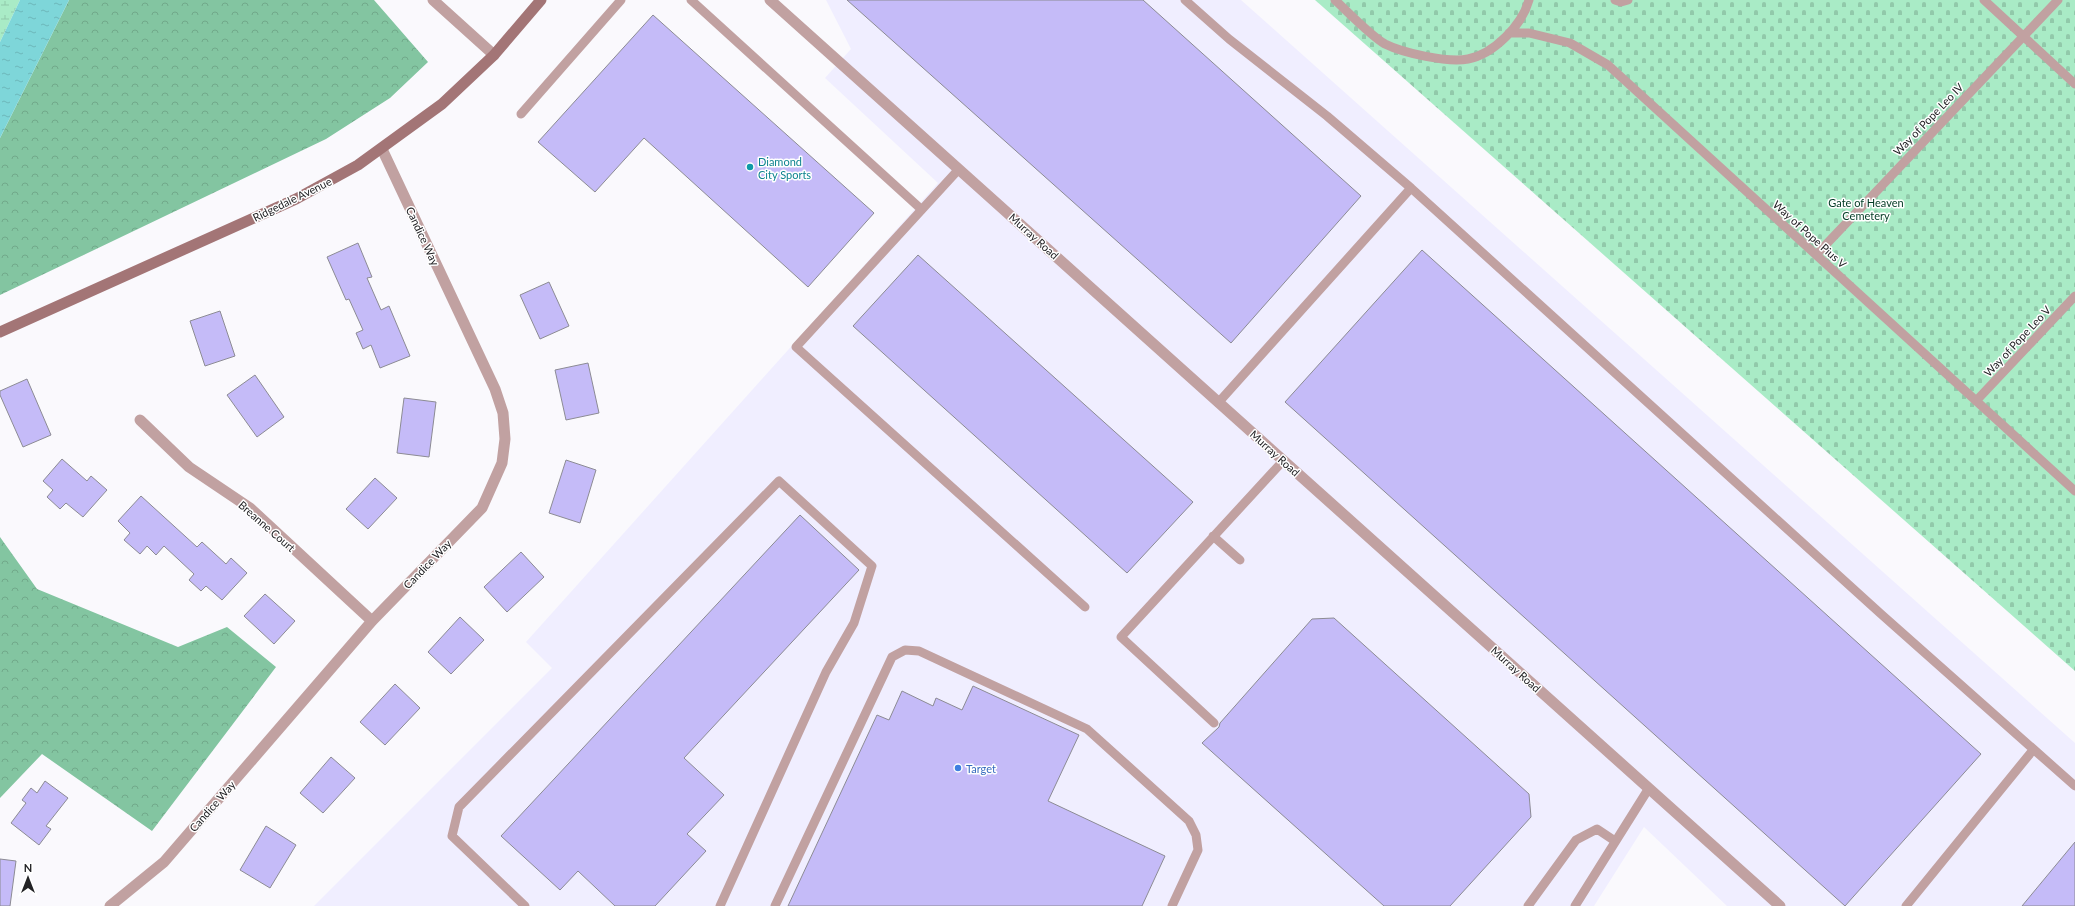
<svg xmlns="http://www.w3.org/2000/svg" width="2075" height="906" viewBox="0 0 2075 906" font-family="Lato,sans-serif">
	<style>
		.built { fill: #f0eeff }
		.forest { fill: url(#forest-crowns) }
		.wetland { fill: url(#wetland-marsh) }
		.cemetery { fill: url(#cemetery-stones) }
		.water { fill: url(#water-ripples) }
		.building { fill: #c5bbf8; stroke: #8c8b94 }
		.lines { fill: none; stroke-linecap: round; stroke-linejoin: round }
		.service { stroke: #c1a1a1; stroke-width: 9 }
		.minor { stroke: #c1a1a1; stroke-width: 11 }
		.secondary { stroke: #a37576; stroke-width: 11 }
		.culture-dot { fill: #0f9aa8; stroke: #fff; stroke-width: 1.5 }
		.shop-dot { fill: #3f7fe0; stroke: #fff; stroke-width: 1.5 }
		.labels { text-anchor: middle; dominant-baseline: central; stroke-width: 3; stroke-linejoin: round; paint-order: stroke }
		.street-label { font-size: 11px; fill: #222225; stroke: #fff }
		.culture-label { font-size: 11px; fill: #0d838f; stroke: #fff; text-anchor: start }
		.park-label { font-size: 11px; fill: #023b24; stroke: #fff }
		.shop-label { font-size: 11px; fill: #366cbe; stroke: #fff; text-anchor: start }
	</style>
	<defs>
		<pattern id="forest-crowns" width="20" height="18" patternUnits="userSpaceOnUse"><rect width="20" height="18" fill="#83c5a1"/><path d="M2 6a3 3 0 1 1 6 0M12 15a3 3 0 1 1 6 0" fill="none" stroke="#71a98a"/></pattern>
		<pattern id="wetland-marsh" width="20" height="14" patternUnits="userSpaceOnUse"><rect width="20" height="14" fill="#a9ebc6"/><path d="M1 5h8M5 5V1M11 12h8M15 12V8" fill="none" stroke="#91c9aa"/></pattern>
		<pattern id="cemetery-stones" width="16" height="16" patternUnits="userSpaceOnUse"><rect width="16" height="16" fill="#a9ebc6"/><path d="M2 7V4a2 2 0 0 1 4 0v3zM10 15v-3a2 2 0 0 1 4 0v3z" fill="#91c9aa"/></pattern>
		<pattern id="water-ripples" width="26" height="14" patternUnits="userSpaceOnUse"><rect width="26" height="14" fill="#7ed6d9"/><path d="M2 4q2-2 4 0t4 0M15 11q2-2 4 0t4 0" fill="none" stroke="#6db7ba"/></pattern>
	</defs>
	<rect width="100%" height="100%" fill="#faf9fd"/>
	<path class="built" d="M826 0H1241L2075 743V906H1727L1644 827 1594 906H314L552 668 526 642 938 183 825 78 851 49Z"/>
	<path class="forest" d="M69 0H374L428 62 390 98 326 139 0 295V138Z
		M0 537 37 589 178 647 227 627 276 667 152 831 42 754 0 798Z"/>
	<path class="wetland" d="M0 0H20L0 42Z"/>
	<path class="cemetery" d="M1315 0H2075V671Z"/>
	<path class="water" d="M20 0H69L0 138V42Z"/>
	<path class="building" d="M847 0H1143L1361 196 1231 343Z
		M653 15 874 213 808 287 644 138 595 192 538 142Z
		M358 243 372 277 367 278 381 310 389 306 410 356 380 368 371 345 363 349 356 333 363 330 349 299 346 300 327 257Z
		M1422 250 1981 754 1845 906 1285 402Z
		M918 255 1193 502 1127 573 853 326Z
		M549 282 569 326 540 339 520 295Z
		M220 311 235 356 205 366 190 321Z
		M588 363 599 413 566 420 555 370Z
		M255 375 284 417 257 437 227 395Z
		M27 379 51 435 23 447 0 395V391Z
		M404 398 436 402 429 457 397 453Z
		M62 459 87 481 91 476 107 490 83 517 66 503 60 509 47 497 53 490 43 481Z
		M566 460 596 470 580 523 549 513Z
		M375 478 397 498 368 529 346 509Z
		M141 496 197 547 202 542 226 564 231 558 247 573 222 600 206 586 201 591 189 580 194 574 164 546 156 555 147 546 140 554 124 540 130 533 118 521Z
		M800 515 859 570 684 758 724 795 687 834 706 851 655 906H615L578 871 560 890 501 836Z
		M521 552 544 577 507 612 484 587Z
		M265 594 295 621 274 644 244 616Z
		M460 617 484 640 451 674 428 652Z
		M1334 618 1529 794 1531 817 1450 906H1384L1202 743 1219 727 1220 723 1312 619Z
		M395 684 420 708 385 745 360 722Z
		M973 686 1079 735 1048 801 1165 856 1142 906H788L877 715 889 720 902 691 933 706 936 698 962 710Z
		M331 757 355 778 323 813 300 793Z
		M45 781 68 798 46 826 51 829 39 845 11 823 26 803 22 800 31 788 37 793Z
		M266 826 296 845 270 888 240 870Z
		M2075 842V906H2022Z
		M0 859 16 861 10 906H0Z"/>
	<g class="lines">
		<path class="service" d="M691 0 921 209
			M1185 0 1229 39 1327 116 1411 188
			M1335 0C1348 12 1371 36 1385 44 1403 53 1448 63 1468 59 1494 54 1522 25 1529 0
			M1615 0 1621 2 1628 0
			M1984 0 2075 84
			M1509 33H1529L1570 43 1608 65 2075 491
			M521 114 621 0
			M959 169 796 347 1085 607
			M1816 255 2058 0
			M1976 401 2075 296
			M1218 403 1411 188 1881 614 2075 786
			M1213 536 1240 560
			M1214 723 1121 637 1283 461
			M525 906 452 836 459 807 779 481 872 566 854 623 826 672 720 906
			M775 906 892 657 905 650 919 651 1087 729 1189 821 1196 835 1198 850 1172 906
			M1528 906 1576 840 1597 829 1615 841
			M1575 906 1649 788
			M1906 906 2033 750"/>
		<path class="minor" d="M433 0 494 55
			M770 0 1780 906
			M140 420 189 467 250 508 372 621
			M110 906 164 862 372 621 482 508 502 463 505 439 503 413 495 389 382 149"/>
		<path class="secondary" d="M0 332 296 199 358 165 442 104 494 55 541 0"/>
	</g>
	<circle class="culture-dot" cx="750" cy="167" r="4"/>
	<circle class="shop-dot" cx="958" cy="768" r="4"/>
	<g class="labels">
		<g class="street-label">
			<text transform="translate(1928 119) rotate(-46)">Way of Pope Leo IV</text>
			<text transform="translate(292 199) rotate(-26)">Ridgedale Avenue</text>
			<text transform="translate(1810 234) rotate(42)">Way of Pope Pius V</text>
			<text transform="translate(423 236) rotate(65)">Candice Way</text>
			<text transform="translate(1034 236) rotate(42)">Murray Road</text>
			<text transform="translate(2017 341) rotate(-47)">Way of Pope Leo V</text>
			<text transform="translate(1275 453) rotate(42)">Murray Road</text>
			<text transform="translate(267 526) rotate(41)">Breanne Court</text>
			<text transform="translate(427 564) rotate(-46)">Candice Way</text>
			<text transform="translate(1516 669) rotate(42)">Murray Road</text>
			<text transform="translate(212 806) rotate(-49)">Candice Way</text>
		</g>
		<g class="culture-label">
			<text x="758" y="161">Diamond<tspan x="758" dy="13">City Sports</tspan></text>
		</g>
		<g class="park-label">
			<text x="1866" y="202">Gate of Heaven<tspan x="1866" dy="13">Cemetery</tspan></text>
		</g>
		<g class="shop-label">
			<text x="966" y="768">Target</text>
		</g>
	</g>
	<g transform="translate(28 878)" stroke="#ffffff" stroke-width="3" paint-order="stroke">
	<path d="M0-3L7 15L0 10L-7 15Z" fill="#222225"/>
	<text y="-6" font-size="11" font-weight="bold" text-anchor="middle" fill="#222225">N</text>
	</g>
</svg>
